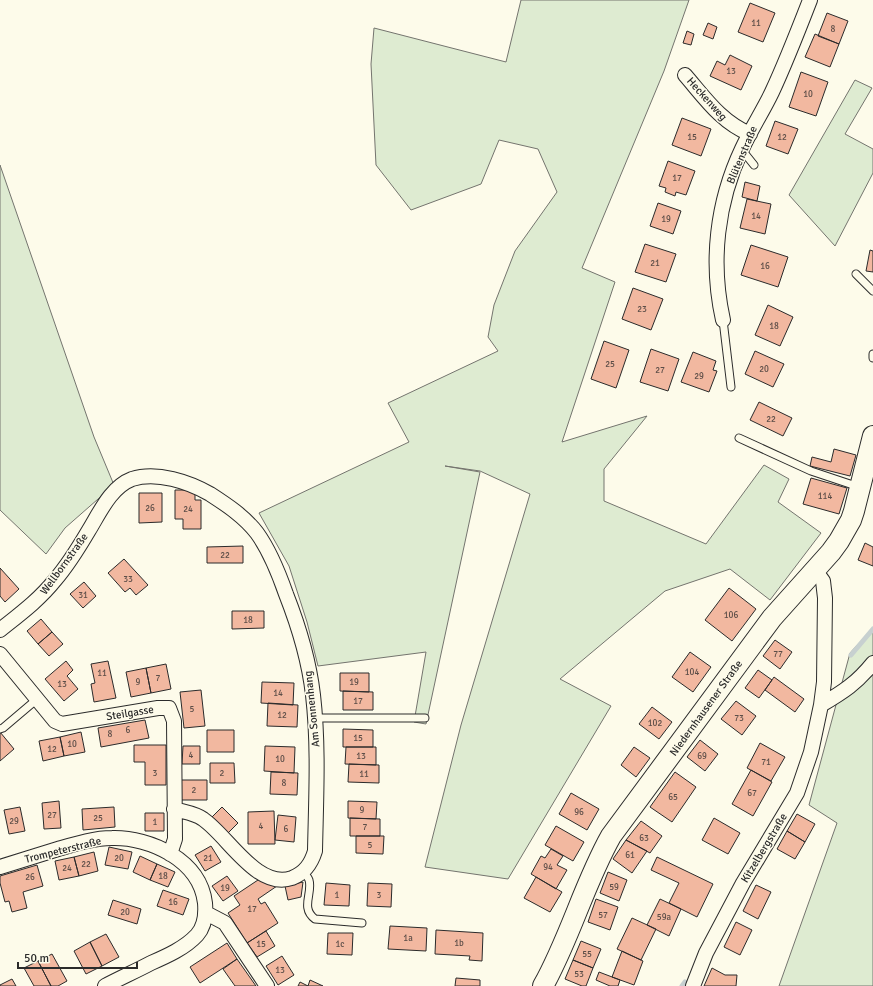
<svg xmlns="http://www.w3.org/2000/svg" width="873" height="986" viewBox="0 0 873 986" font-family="Signika,sans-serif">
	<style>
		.green { fill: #deebd1; stroke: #74746e }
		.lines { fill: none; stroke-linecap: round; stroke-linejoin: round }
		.stream { stroke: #c7d0d0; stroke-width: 5 }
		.building { fill: #f2b8a0; stroke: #2b2b2b }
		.service-casing { stroke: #2b2b2b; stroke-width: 9 }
		.minor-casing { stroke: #2b2b2b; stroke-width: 16 }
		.secondary-casing { stroke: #2b2b2b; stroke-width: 22 }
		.service { stroke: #fdfbea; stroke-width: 7 }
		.minor { stroke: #fdfbea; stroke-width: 14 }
		.secondary { stroke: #fdfbea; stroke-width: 20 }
		.labels { text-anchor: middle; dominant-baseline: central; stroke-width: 3; stroke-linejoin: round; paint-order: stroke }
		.number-label { font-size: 9px; fill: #5d4e48 }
		.street-label { font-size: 11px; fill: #2b2b2b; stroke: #fdfbea }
	</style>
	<rect width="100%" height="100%" fill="#fdfbea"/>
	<path class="green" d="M521 0H689L664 71 582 268 615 282 562 442 647 416 604 469V501L706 544 764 465 789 479 778 502 821 533 770 600 730 569 665 591 560 679 611 706 508 879 425 867 461 725 530 494 480 471 445 466 480 472 426 724 414 722 426 652 318 666 307 622 289 566 259 513 409 442 388 403 498 351 488 337 494 305 515 251 557 192 538 149 499 140 481 184 411 210 376 165 371 64 374 28 506 62Z
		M855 80 872 88 845 134 873 149V173L835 246 789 195Z
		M0 165 94 437 114 485 65 528 46 554 0 510Z
		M873 628V986H779L837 823 809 805 850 653Z"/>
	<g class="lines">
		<path class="stream" d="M851 655 873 629
			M682 986 685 982"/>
	</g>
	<path class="building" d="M750 3 775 13 763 42 738 32Z
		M827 13 848 21 839 44 818 36Z
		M708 23 717 27 713 39 703 35Z
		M687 31 694 34 691 45 683 43Z
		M815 34 839 44 830 67 805 57Z
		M730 55 752 66 741 90 710 76 717 61 725 65Z
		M801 72 828 82 816 116 789 107Z
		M682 118 711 129 701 156 672 145Z
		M775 121 798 129 788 154 766 146Z
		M668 161 695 171 686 195 676 192 675 196 665 192 666 188 659 186Z
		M745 182 760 186 757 201 742 197Z
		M747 199 771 204 765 234 740 228Z
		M658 203 681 211 673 234 650 226Z
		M645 244 676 254 666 282 635 272Z
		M751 245 788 257 778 287 741 275Z
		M870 250 873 251V272L866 271Z
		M633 288 663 299 651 330 622 319Z
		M768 305 793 317 780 346 755 335Z
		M604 341 629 350 616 388 591 379Z
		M651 349 679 359 668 391 640 382Z
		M755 351 784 364 773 387 745 374Z
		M693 352 716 361 713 370 717 371 709 392 681 382Z
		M759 402 792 418 783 436 750 420Z
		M834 449 856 455 850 476 810 466 812 457 831 462Z
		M811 478 847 488 839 514 803 504Z
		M175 490H195V500H201V529H183V519H175Z
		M139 493H162V522L139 523Z
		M865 543 873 547V566L858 560Z
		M243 546V563H207V547Z
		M124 559 148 585 136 595 130 588 125 592 108 573Z
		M0 568 19 589 5 602 0 596Z
		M84 582 96 596 83 608 70 594Z
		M729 588 756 609 732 641 705 620Z
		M232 611H264V628L232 629Z
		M41 619 52 632 38 644 27 631Z
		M52 632 63 644 49 656 38 644Z
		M775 640 792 652 780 669 763 656Z
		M690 652 711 667 693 692 672 677Z
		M66 661 73 670 67 676 78 689 64 701 45 679Z
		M108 661 116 698 94 702 91 684 95 683 91 664Z
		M166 664 171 689 151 693 146 668Z
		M146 668 151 693 131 697 126 672Z
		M758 670 772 680 759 698 745 688Z
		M340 673H369V692L340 691Z
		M774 677 804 699 795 712 765 690Z
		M262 682 294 683 293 705 261 703Z
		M201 690 205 726 184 728 180 692Z
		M343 691 373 692V710H343Z
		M736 701 756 716 742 735 721 719Z
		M268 703 298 705 297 727 267 726Z
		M652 707 672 722 659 739 639 724Z
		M145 720 149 738 101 747 98 728Z
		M343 729 373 730V747H343Z
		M207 730H234V752H207Z
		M0 732 14 749 0 761Z
		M81 732 85 752 64 756 60 737Z
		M60 737 64 756 43 761 39 741Z
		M700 740 718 754 705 771 687 757Z
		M760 743 785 757 771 781 747 768Z
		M134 745H166V785H145V762H134Z
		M183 746H200V764H182Z
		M265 746 295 747 294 773 264 771Z
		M346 747H376V765L345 764Z
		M634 747 650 758 636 777 621 765Z
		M210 763H234L235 783H210Z
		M349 764 379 765V783L348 782Z
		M751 770 772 782 753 816 732 804Z
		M271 772 298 773 297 795 270 794Z
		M675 772 696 787 672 822 650 807Z
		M181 780H207V800H181Z
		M571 793 599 809 587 830 559 814Z
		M59 801 61 828 44 829 42 803Z
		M348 801 377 802 376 819 348 818Z
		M20 807 25 831 9 834 4 810Z
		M114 807 115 827 83 830 82 809Z
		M222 807 238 823 228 833 212 817Z
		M274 811 275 844H248V812Z
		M145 813H164V831H145Z
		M797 814 815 824 805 842 787 831Z
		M278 815 296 817 294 842 275 840Z
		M350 818 380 819V836H350Z
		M714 818 740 833 728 854 702 840Z
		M641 821 662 836 650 853 626 840Z
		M556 826 584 842 573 861 545 845Z
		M787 831 805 842 795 859 777 849Z
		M356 836H384L383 854 356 853Z
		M626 840 647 851 632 873 613 859Z
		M211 846 221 862 205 871 195 855Z
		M109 847 132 852 128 869 105 865Z
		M551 849 563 856 557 865 567 870 556 889 531 874 541 856 545 858Z
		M94 852 98 871 79 876 74 857Z
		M140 856 157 864 150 880 133 872Z
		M74 857 79 876 59 880 55 861Z
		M657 857 713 884 697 917 669 903 679 883 651 870Z
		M157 864 175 872 168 887 150 880Z
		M37 865 43 886 23 892 27 908 12 912 9 901 5 902 0 883V876Z
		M608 872 627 880 619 901 600 893Z
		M227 876 238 891 223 901 212 886Z
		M536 877 562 892 550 912 524 898Z
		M261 878 277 886 258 899 261 904 265 902 278 923 247 943 228 913 240 905 234 896Z
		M303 882 301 897 288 900 285 886Z
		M326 883 350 885 349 906 324 905Z
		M368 883 392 884 391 907 367 906Z
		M756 885 771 892 758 919 743 911Z
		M163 890 189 899 183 915 157 906Z
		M596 899 618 907 610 930 588 922Z
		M660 899 681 909 669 936 647 925Z
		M113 900 141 909 137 924 108 915Z
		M632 918 656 929 641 960 617 949Z
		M736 922 752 930 740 955 724 947Z
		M390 926 427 928 426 951 388 949Z
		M436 930 483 933 482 961 469 960 470 956 435 954Z
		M266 931 275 946 257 957 247 943Z
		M328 933H353L352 955 327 954Z
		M106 934 119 957 102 966 90 942Z
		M581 941 601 949 593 968 573 960Z
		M90 942 102 966 86 974 74 951Z
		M227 943 237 959 200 983 190 967Z
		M622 951 643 961 634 985 612 977Z
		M52 954 67 981 58 986H51L38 961Z
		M282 956 294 975 278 985 266 966Z
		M237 959 256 986H235L223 969Z
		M573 960 593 968 586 986H582L565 979Z
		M38 961 51 986H34L24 968Z
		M712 968 725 975H737L736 986H704Z
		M599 972 620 980 618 986H610L596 980Z
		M456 978 480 980V986H455Z
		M12 979 16 986H0V985Z
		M310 980 323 986H298L300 982 308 986Z"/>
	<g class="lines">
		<defs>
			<path id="service" d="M742 150 754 165
				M856 274 873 291
				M723 320 731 387
				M873 354V358
				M739 438 811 471 859 487
				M315 718H425
				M0 729 3 728 36 700
				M303 872C305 874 308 877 309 880 313 893 300 908 315 919L362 923"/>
			<path id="minor" d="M685 75C705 98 721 122 750 134
				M723 320C710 262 717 202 742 149 751 129 763 111 772 92 786 62 798 31 810 0
				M0 630C20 614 39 600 55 580 68 565 79 547 89 530 100 512 111 487 132 479 157 471 189 482 210 494 227 505 245 517 257 533 270 551 279 574 286 594 299 627 309 660 313 695 319 747 316 799 315 851 311 864 305 873 292 878 257 890 228 836 203 819 195 813 184 812 174 809
				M0 654 55 721 62 724 158 708H169L174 721 175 839 170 854
				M821 705C843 692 857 683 873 663
				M0 867C19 861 39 855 58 849 75 844 94 838 112 838 150 837 200 860 205 903 206 915 205 926 197 935 185 948 167 956 151 963 136 971 120 978 105 986
				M206 913 225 923 267 986
				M693 986 706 953 743 883 797 793 811 752 821 705 824 682 825 598 823 581 815 570"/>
			<path id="secondary" d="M543 986C570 938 584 884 611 836L772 618 831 552 839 541 851 520 854 511 873 436"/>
		</defs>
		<use href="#service" class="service-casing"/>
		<use href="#minor" class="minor-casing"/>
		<use href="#secondary" class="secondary-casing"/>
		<use href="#service" class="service"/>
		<use href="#minor" class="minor"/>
		<use href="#secondary" class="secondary"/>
	</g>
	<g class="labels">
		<g class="number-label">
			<text x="756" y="23">11</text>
			<text x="833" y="29">8</text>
			<text x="731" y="71">13</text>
			<text x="808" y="94">10</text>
			<text x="692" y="137">15</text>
			<text x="782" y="137">12</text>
			<text x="677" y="178">17</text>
			<text x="756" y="216">14</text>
			<text x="666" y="219">19</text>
			<text x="655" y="263">21</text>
			<text x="765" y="266">16</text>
			<text x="642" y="309">23</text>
			<text x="774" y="326">18</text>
			<text x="610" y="364">25</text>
			<text x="764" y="369">20</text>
			<text x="660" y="370">27</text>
			<text x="699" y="376">29</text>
			<text x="771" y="419">22</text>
			<text x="825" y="496">114</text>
			<text x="150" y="508">26</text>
			<text x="188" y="509">24</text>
			<text x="225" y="555">22</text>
			<text x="128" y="579">33</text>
			<text x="83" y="595">31</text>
			<text x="731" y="615">106</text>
			<text x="248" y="620">18</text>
			<text x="778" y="654">77</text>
			<text x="692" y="672">104</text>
			<text x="102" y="673">11</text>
			<text x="158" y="678">7</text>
			<text x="138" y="682">9</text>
			<text x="354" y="682">19</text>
			<text x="62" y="684">13</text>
			<text x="278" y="693">14</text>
			<text x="358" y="701">17</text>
			<text x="192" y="709">5</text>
			<text x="282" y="715">12</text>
			<text x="739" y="718">73</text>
			<text x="655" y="723">102</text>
			<text x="128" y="730">6</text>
			<text x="110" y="734">8</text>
			<text x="358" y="738">15</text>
			<text x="72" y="744">10</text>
			<text x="52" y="749">12</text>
			<text x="191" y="755">4</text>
			<text x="361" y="756">13</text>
			<text x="702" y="756">69</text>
			<text x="280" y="759">10</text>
			<text x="766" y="762">71</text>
			<text x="155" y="773">3</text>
			<text x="222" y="773">2</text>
			<text x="364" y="774">11</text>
			<text x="284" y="783">8</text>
			<text x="194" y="790">2</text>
			<text x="752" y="793">67</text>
			<text x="673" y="797">65</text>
			<text x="362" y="810">9</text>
			<text x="579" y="812">96</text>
			<text x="52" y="815">27</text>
			<text x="98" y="818">25</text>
			<text x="14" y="821">29</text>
			<text x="155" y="822">1</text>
			<text x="261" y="826">4</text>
			<text x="365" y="827">7</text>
			<text x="286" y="829">6</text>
			<text x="644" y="838">63</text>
			<text x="370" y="845">5</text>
			<text x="630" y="855">61</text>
			<text x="119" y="858">20</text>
			<text x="208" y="858">21</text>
			<text x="86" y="864">22</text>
			<text x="548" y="867">94</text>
			<text x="67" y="868">24</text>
			<text x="163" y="876">18</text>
			<text x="30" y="877">26</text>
			<text x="614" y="887">59</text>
			<text x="225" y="888">19</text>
			<text x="337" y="895">1</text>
			<text x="379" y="895">3</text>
			<text x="173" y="902">16</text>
			<text x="252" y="909">17</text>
			<text x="125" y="912">20</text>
			<text x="603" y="915">57</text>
			<text x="664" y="917">59a</text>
			<text x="408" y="938">1a</text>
			<text x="459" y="943">1b</text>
			<text x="261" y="944">15</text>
			<text x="340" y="944">1c</text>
			<text x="587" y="954">55</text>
			<text x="280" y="970">13</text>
			<text x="579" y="974">53</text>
		</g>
		<g class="street-label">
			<text transform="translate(707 99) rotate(48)">Heckenweg</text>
			<text transform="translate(742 155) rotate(-67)">Blütenstraße</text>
			<text transform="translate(64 564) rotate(-54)">Wellbornstraße</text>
			<text transform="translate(706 708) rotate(-54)">Niedernhausener Straße</text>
			<text transform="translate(312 709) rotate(-96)">Am Sonnenhang</text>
			<text transform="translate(130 713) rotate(-9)">Steilgasse</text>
			<text transform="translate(764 848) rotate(-59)">Kitzelbergstraße</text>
			<text transform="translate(63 850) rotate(-14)">Trompeterstraße</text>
		</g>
	</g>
	<path d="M18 962v6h119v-6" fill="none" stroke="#2b2b2b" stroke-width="2"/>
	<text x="24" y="962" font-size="12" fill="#2b2b2b" stroke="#fdfbea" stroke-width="3" paint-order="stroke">50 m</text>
</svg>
